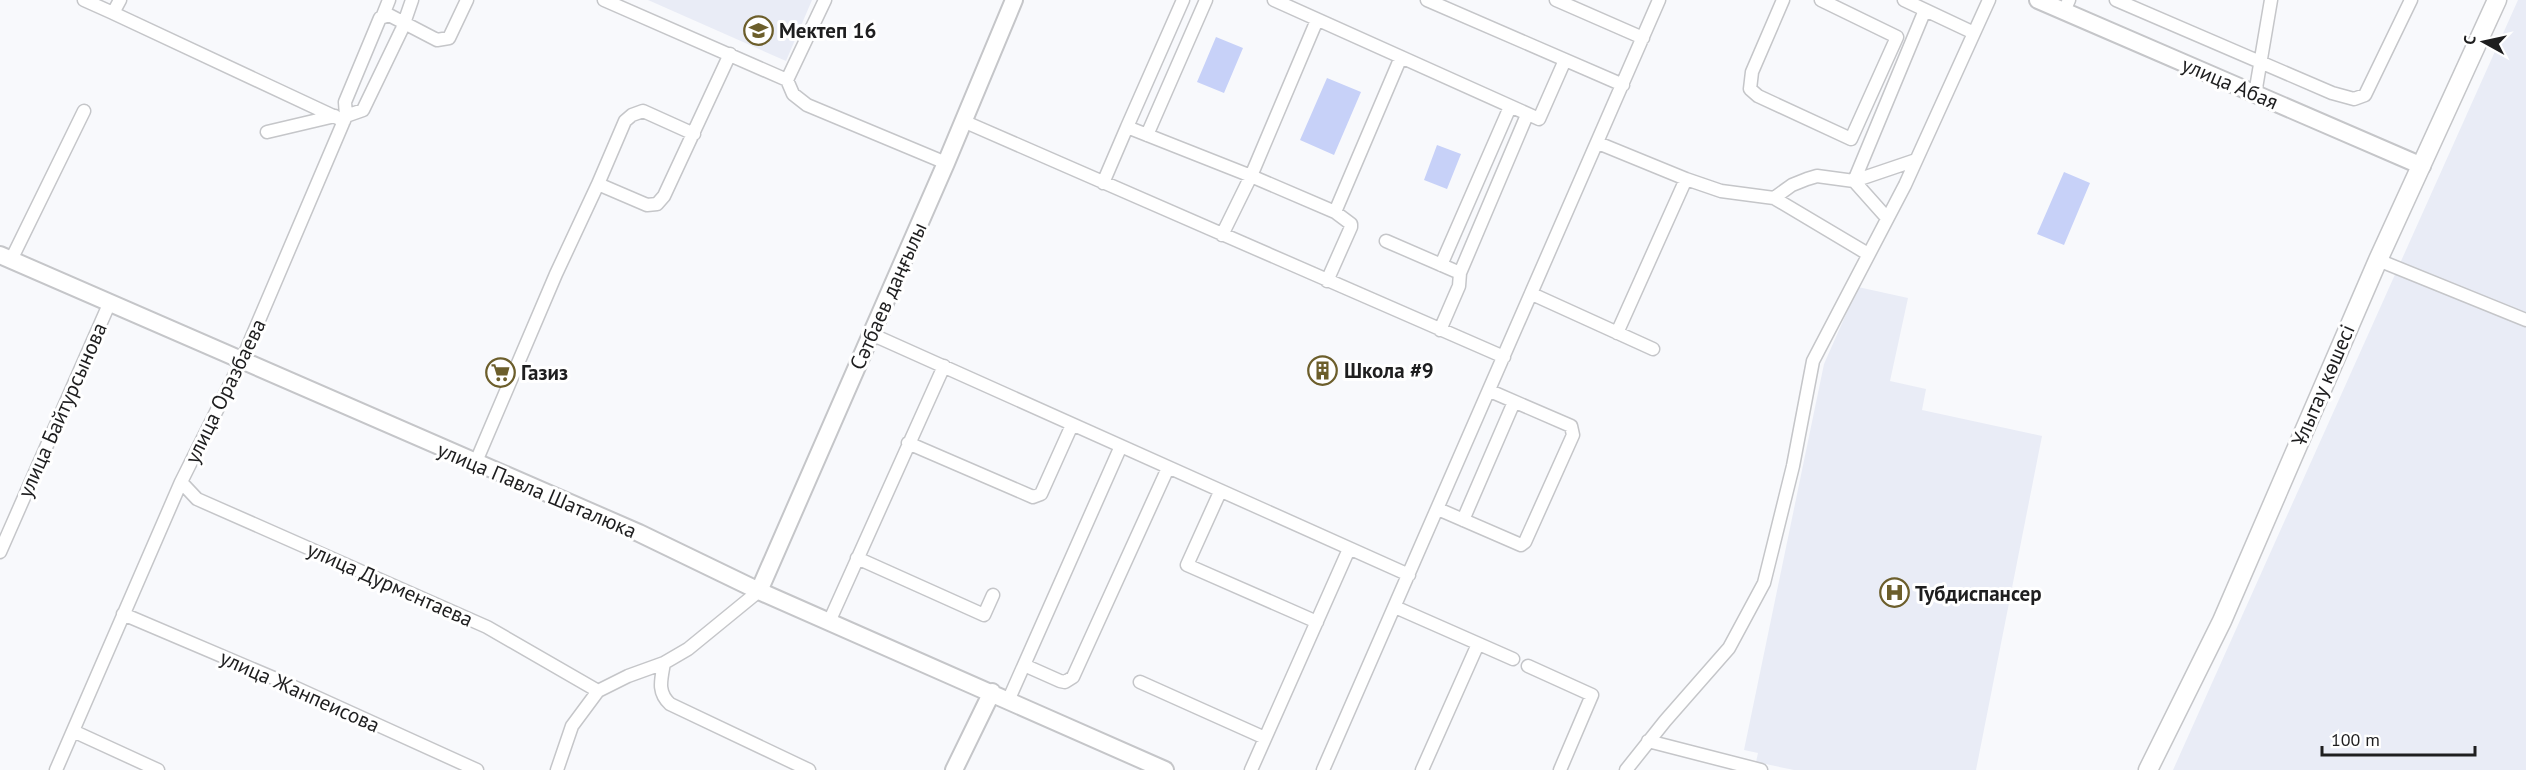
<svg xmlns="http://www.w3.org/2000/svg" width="2526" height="770" viewBox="0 0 2526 770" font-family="'PT Sans',sans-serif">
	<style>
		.built { fill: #e9ecf6 }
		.green { fill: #c7d1f8 }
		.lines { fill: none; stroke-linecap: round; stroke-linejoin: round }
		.street-casing { stroke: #c5c6c9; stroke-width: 15 }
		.secondary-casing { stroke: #c5c6c9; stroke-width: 20 }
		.primary-casing { stroke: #c5c6c9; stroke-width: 21 }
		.street { stroke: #fff; stroke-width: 12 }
		.secondary { stroke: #fff; stroke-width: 16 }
		.primary { stroke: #fff; stroke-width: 18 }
		.labels { text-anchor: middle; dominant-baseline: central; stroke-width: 6; stroke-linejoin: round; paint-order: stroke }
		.poi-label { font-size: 21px; font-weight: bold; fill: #1e1e1f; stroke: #fff; text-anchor: start }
		.street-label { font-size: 21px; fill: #1e1e1f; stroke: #fff }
	</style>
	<rect width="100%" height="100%" fill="#f8f9fc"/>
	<path class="built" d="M648 0H812L786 61Z
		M2518 0H2526V770H2173Z
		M1858 287 1908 298 1890 381 1926 389 1922 410 2042 436 1976 770H1794L1756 762 1758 753 1744 750 1824 364Z"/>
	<path class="green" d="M1216 37 1243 48 1224 93 1197 82Z
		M1327 78 1361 92 1334 155 1300 140Z
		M1437 145 1461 154 1447 189 1424 180Z
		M2064 172 2090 183 2064 245 2037 234Z"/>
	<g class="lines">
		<defs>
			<path id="street" d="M84 0 113 13 120 0
				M604 0 787 80 825 0
				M1274 0 1539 119 1565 60
				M1427 0 1623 85
				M1556 0 1643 38
				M1783 0 1752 72 1750 89 1758 96 1851 139 1897 37 1821 0
				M1904 0 1974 33
				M2116 0 2332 93 2354 99 2365 95 2411 0
				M2064 11 2069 0
				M113 13 344 121
				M383 15 389 0
				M787 80 793 94 807 105 946 163
				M2255 94 2271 0
				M346 116 363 110 402 29 412 0
				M963 121 1504 357
				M1127 127 1183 0
				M267 132 335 116
				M1147 135 1206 0
				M1598 143 1686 179 1721 191 1774 198 1868 254
				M1854 181 1925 10
				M1854 181 1887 218
				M1103 183 1127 127 1251 176 1335 212 1351 224V227L1327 281
				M598 184 625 121 632 115 643 111 694 134
				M1774 198 1792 185 1807 179 1817 176 1854 181 1916 160
				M1335 212 1401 57
				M1222 235 1251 176 1317 20
				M1386 241 1460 273 1527 115
				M11 260 84 111
				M2378 260 2526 320
				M1441 265 1510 107
				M1532 294 1653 349
				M1440 330 1459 286 1460 273
				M1617 333 1686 179
				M871 334 1409 575
				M908 443 1033 497 1041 494 1072 425
				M475 464 556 274 598 184 647 205 657 204 664 196 730 54
				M181 482 197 499 487 627 598 691
				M1220 492 1187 565 1317 622
				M1438 509 1521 545 1525 542 1573 435 1571 426 1490 391
				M1463 520 1514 402
				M0 552 110 302
				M857 558 984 615 993 595
				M1395 607 1513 659
				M123 614 283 682 477 770
				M829 622 944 366
				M664 663C661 680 657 692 670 704L809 770
				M1024 665 1060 681 1065 682 1073 677 1168 468
				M1528 666 1592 695 1560 770
				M1140 682 1265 738
				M1008 701 1121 446
				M73 731 158 770
				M1648 741 1761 770
				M56 770 181 482 242 360 346 116 345 102 380 18 389 15 437 40 449 38 467 0
				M557 770 572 726 598 691 628 676 664 663 688 649 759 591
				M1251 770 1349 549
				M1323 770 1659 0
				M1422 770 1478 644
				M1626 770 1665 721 1729 648 1764 583 1793 466 1813 361 1905 185 1989 0"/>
			<path id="secondary" d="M2038 0 2422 166
				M0 255 639 533 759 591 1165 770
				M759 591 946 163 1014 0
				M954 770 992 692"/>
			<path id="primary" d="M2148 770 2222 621 2378 260 2497 0"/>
		</defs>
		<use href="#street" class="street-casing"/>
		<use href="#secondary" class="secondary-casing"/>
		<use href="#primary" class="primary-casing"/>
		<use href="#street" class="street"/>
		<use href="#secondary" class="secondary"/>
		<use href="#primary" class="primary"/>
	</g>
	<defs>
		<symbol id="school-ring" viewBox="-11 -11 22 22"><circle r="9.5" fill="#fff" stroke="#6c5e2b" stroke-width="1.5"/><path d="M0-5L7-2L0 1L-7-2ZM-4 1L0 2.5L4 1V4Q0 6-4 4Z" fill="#6c5e2b"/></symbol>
		<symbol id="building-ring" viewBox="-11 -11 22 22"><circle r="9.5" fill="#fff" stroke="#6c5e2b" stroke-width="1.5"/><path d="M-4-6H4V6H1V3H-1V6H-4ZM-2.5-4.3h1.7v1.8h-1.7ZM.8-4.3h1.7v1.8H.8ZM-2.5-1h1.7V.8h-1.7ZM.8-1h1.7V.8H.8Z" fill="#6c5e2b"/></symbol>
		<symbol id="supermarket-ring" viewBox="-11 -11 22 22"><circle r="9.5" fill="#fff" stroke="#6c5e2b" stroke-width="1.5"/><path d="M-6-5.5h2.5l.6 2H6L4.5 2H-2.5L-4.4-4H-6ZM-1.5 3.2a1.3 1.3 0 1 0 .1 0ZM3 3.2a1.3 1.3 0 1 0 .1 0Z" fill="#6c5e2b"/></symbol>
		<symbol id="hospital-ring" viewBox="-11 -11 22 22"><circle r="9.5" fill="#fff" stroke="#6c5e2b" stroke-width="1.5"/><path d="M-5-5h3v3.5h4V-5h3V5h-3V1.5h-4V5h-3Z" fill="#6c5e2b"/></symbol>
	</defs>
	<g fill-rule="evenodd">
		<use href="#school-ring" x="742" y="14" width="33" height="33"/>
		<use href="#building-ring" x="1306" y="354" width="33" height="33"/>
		<use href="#supermarket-ring" x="484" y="356" width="33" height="33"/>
		<use href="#hospital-ring" x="1878" y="576" width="33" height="33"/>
	</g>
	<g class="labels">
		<g class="poi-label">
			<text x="779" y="30">Мектеп 16</text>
			<text x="1344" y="370">Школа #9</text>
			<text x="521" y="372">Газиз</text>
			<text x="1915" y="593">Тубдиспансер</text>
		</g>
		<g class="street-label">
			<text transform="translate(2230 83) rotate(23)">улица Абая</text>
			<text transform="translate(888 296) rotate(-66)">Сәтбаев даңғылы</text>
			<text transform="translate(2323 385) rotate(-67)">Ұлытау көшесі</text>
			<text transform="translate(225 391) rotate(-64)">улица Оразбаева</text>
			<text transform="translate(62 410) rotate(-66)">улица Байтурсынова</text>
			<text transform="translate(537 490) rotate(23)">улица Павла Шаталюка</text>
			<text transform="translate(390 584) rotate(24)">улица Дурментаева</text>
			<text transform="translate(300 691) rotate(24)">улица Жанпеисова</text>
		</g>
	</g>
	<g transform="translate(2484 42) rotate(278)" stroke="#ffffff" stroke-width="4.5" paint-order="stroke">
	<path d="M0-4.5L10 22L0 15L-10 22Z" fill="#1e1e1f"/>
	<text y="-9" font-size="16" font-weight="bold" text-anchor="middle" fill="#1e1e1f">С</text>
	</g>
	<path d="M2322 746v9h153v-9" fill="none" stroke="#1e1e1f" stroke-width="3"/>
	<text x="2331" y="746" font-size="18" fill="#1e1e1f" stroke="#ffffff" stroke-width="4.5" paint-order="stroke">100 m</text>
</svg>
